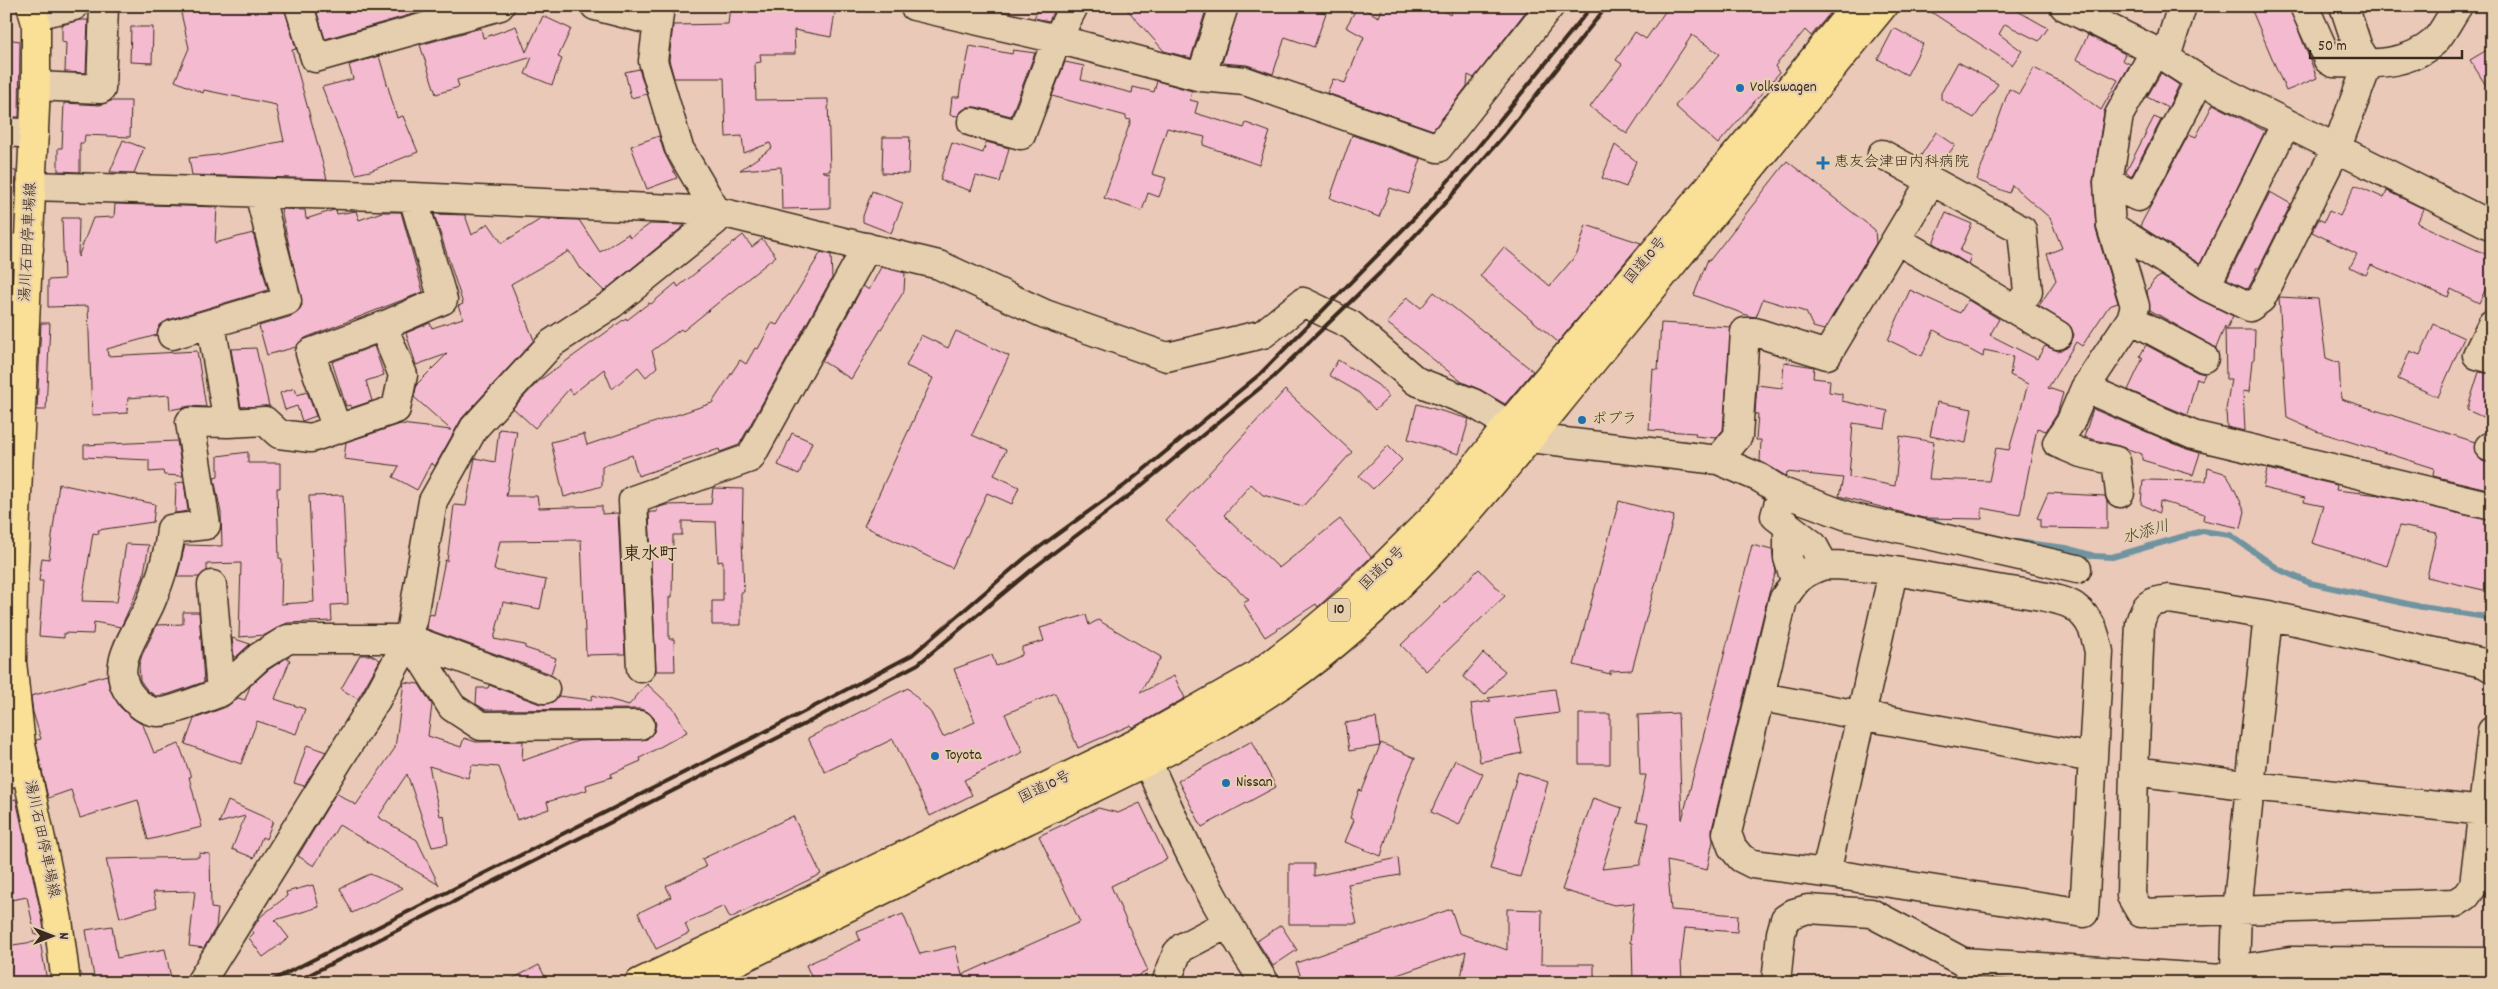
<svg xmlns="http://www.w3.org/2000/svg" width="2498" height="989" viewBox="0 0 2498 989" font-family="Dekko,'Klee One',sans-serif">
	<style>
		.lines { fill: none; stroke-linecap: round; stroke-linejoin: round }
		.stream { stroke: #70949f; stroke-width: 6 }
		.building { fill: #f4bbd0; stroke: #3b2a1e }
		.minor-casing { stroke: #3b2a1e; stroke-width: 31 }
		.major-casing { stroke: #3b2a1e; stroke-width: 31 }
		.highway-casing { stroke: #3b2a1e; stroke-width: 31 }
		.minor { stroke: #e6cfaf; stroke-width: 28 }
		.major { stroke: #fadf96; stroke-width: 28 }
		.highway { stroke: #fadf96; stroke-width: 28 }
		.rail { stroke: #3b2a1e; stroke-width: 4 }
		.poi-dot { fill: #1f6fb2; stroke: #e6cfaf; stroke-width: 2 }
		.labels { text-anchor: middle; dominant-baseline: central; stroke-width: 4.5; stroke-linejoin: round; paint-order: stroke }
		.shield { fill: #e6cfaf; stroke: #6e5c4a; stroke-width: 1 }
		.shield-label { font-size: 14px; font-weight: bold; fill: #3b2a1e }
		.poi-label { font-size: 15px; fill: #3b2a1e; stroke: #e6cfaf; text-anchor: start }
		.street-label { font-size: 15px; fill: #3b2a1e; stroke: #e6cfaf }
		.water-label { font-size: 16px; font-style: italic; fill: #443c34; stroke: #e6cfaf }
		.quarter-label { font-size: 18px; font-weight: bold; fill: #3b2a1e; stroke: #e6cfaf }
	</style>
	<rect width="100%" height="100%" fill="#eac9b9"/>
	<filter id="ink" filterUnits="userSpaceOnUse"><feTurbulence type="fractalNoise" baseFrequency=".02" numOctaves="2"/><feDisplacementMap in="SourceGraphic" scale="10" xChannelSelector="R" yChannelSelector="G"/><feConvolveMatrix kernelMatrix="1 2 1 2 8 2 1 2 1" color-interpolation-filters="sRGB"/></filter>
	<g filter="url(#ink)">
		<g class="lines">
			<path class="stream" d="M1913 518 1930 520 1942 525
				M2017 542 2066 548 2094 556 2112 557 2202 531 2230 535 2280 570 2310 583 2422 607 2492 618"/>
		</g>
		<path class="building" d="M208 6H284L296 49 292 50 327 179 192 175 189 158 216 155 284 141 276 105 204 90 203 93 175 81 189 48 181 13Z
			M315 6H441L325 39Z
			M730 6H836L831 37 794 30 795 54H760L761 62 755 63 756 100 828 99 830 171H822L830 174V208L782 209 781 167 740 170 772 148 770 143 744 153 742 136 726 137 724 78H674L669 60 673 25 728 24Z
			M1040 6H1056L1049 21 1034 18Z
			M1124 6H1178L1205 13 1191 58 1164 51Z
			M1239 6H1308L1326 13 1314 47 1285 37 1273 74 1247 65 1222 63Z
			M1358 6 1379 17 1383 6H1436L1450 15 1454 6H1530L1474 78 1468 75 1467 86 1433 130 1327 93 1333 79 1345 83 1364 37 1346 27Z
			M1669 6H1836L1811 36 1805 30 1775 66 1779 73 1718 144 1675 106 1720 54 1692 35 1627 134 1590 107 1622 64 1616 60 1635 32 1646 39Z
			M1922 6H2016L2014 9 2048 28 2039 41 2005 24 1999 34 2022 51 2012 65Z
			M2250 6H2289L2317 78 2286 91Z
			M543 16 571 29 558 57 562 59 552 85 525 74 532 57 457 80 459 87 436 94 420 45 481 28 483 38 516 26 526 52Z
			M80 20H88L86 73 65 72 66 43 62 42V25Z
			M131 27H153L152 63 130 62Z
			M1894 28 1923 44 1907 75 1878 59Z
			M2088 35 2125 54 2122 60 2130 64 2104 112 2093 181 2096 230 2118 303 2109 306 2082 346 2076 342 2048 388 2063 393 2057 414 2046 431 2037 428 2020 515 1982 508V519L1923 518 1839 496 1843 478 1787 472 1786 476 1760 461 1761 440H1756L1758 414H1755L1757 385 1782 388 1784 362 1814 367 1813 378 1830 380 1829 392 1842 394V401L1888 411 1885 428 1853 423 1849 477 1895 486 1900 436 1934 442 1929 479 1989 481 1996 448 2009 450 2028 384 2010 375 2013 356 1984 350 1983 357 1934 330 1922 356 1888 340 1910 290 1960 313 1968 300 1999 319 1990 335 2037 359 2045 346 2058 351 2066 348 2071 343 2074 335 2071 327 2039 306 2056 280 2047 254 2062 248 2050 218 2012 185 2009 193 1977 180 2009 89 2019 94 2034 68 2069 86 2101 110 2118 80 2076 59Z
			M6 39 20 41 19 117H6Z
			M970 46 1012 54 1013 50 1035 53 1011 116 976 107H967L958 116 950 115 952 97H959L962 76H964Z
			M2492 47V95L2470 60Z
			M379 56 397 118 403 116 418 152 370 171 356 174 322 87 353 79 349 65Z
			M1065 62 1084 66 1081 80 1132 93 1133 87 1154 92 1157 81 1192 91 1190 100 1198 102 1195 113 1244 128 1246 123 1270 132 1259 165 1203 145 1205 137 1167 128 1152 174 1166 178 1159 197 1148 193 1142 211 1104 198 1131 120 1126 119V116L1052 96Z
			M1958 62 1998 84 1974 118 1941 99V93Z
			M639 69 647 94 631 98 625 72Z
			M2161 73 2179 85 2168 108 2147 97Z
			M110 101H131L130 137 85 135 84 143H80V172L58 171V148H62L64 103 100 105Z
			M2213 104 2265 131 2200 264 2140 226 2189 134 2196 137Z
			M2154 117 2161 120 2131 177 2126 172Z
			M1936 132 1955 145 1939 167 1920 157Z
			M1352 135 1421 159 1409 194 1390 188 1379 217 1330 198Z
			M659 136 664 152 677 178 647 189 631 146Z
			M883 137H910L908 174 882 173Z
			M123 140 144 148 134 173 110 172Z
			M986 142 1009 148 1000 182 976 176 971 191 940 180 952 143 983 153Z
			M1615 145 1636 161 1626 187 1602 178Z
			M1787 161 1875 230 1876 243 1824 330 1813 327 1806 312 1763 299 1756 317 1749 316 1694 295 1708 259 1710 260Z
			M6 170 16 171 15 193H6Z
			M2355 185 2384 198 2387 191 2424 209 2417 223 2492 257V288L2487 286 2479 303 2451 289 2448 297 2371 265 2366 275 2350 267 2357 254 2312 232 2319 219 2324 222 2329 211 2340 216Z
			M872 191 903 203 891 233 863 222V216Z
			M2270 192 2291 204 2259 268H2256V274L2248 289 2227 279Z
			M115 204 217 207 215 243 253 233 268 290 168 320 160 325 157 335 107 349 108 356 197 351 206 407 190 406 170 410 169 395 128 398 127 413 92 415 88 306 48 307V280L64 279 62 218H79L78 257 93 218 114 217Z
			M281 209 305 210 306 219 334 210H336L337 214 356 211 359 220 382 212H401L423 292 305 338 296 347 267 355 259 326 292 316 298 312 302 305Z
			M1946 213 1972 224 1960 251 1971 256 1968 264 1933 243Z
			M434 214 465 215 472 235 488 223 502 243 541 219 579 220 600 252 628 234 630 238 650 224 685 225 604 291 581 268 580 269 569 251 511 284 534 340 462 418 435 466 431 463 417 490 393 477 399 466 344 459 346 442 401 424 451 430 414 397 417 384 447 354 416 365 406 333 430 323 432 328 463 318 458 306 463 304Z
			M1586 225 1641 243 1558 342 1480 276 1504 247 1550 286 1577 254Z
			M743 235 752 247 762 239 776 256 683 331 681 329 652 351 657 367 646 377 638 367 612 389 604 369 573 394 569 389 535 428 513 408 540 380 626 318 627 320 649 303 651 304 676 283 678 287Z
			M821 252 831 255 832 278 739 445 720 452 719 449 638 476 632 455 602 466V486L564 497 551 442 584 434 587 445 712 403 740 360 746 364 755 348 758 349 772 323 777 325Z
			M881 267 905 273 904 291 851 379 822 361 863 286 869 290Z
			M2161 276 2198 299 2233 316 2226 330H2255L2254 360H2252L2249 392 2243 391 2245 431 2227 427 2226 410 2231 379H2226L2225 326 2216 348 2150 310 2147 291 2154 280Z
			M1434 292 1533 371 1505 404 1481 390 1462 382 1387 323 1407 297 1421 308Z
			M2279 297 2318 299 2326 358 2339 363 2341 399 2475 442 2476 455 2482 461 2492 463V490L2433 476 2434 468 2316 431 2287 418Z
			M6 322H9L6 389Z
			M41 323H50L46 410H37Z
			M1661 323 1731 327 1723 430 1716 438 1695 436 1696 433 1649 430 1653 369 1658 370Z
			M2434 324 2464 338 2438 397 2398 379 2410 351 2420 355Z
			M956 331 1009 356 972 435 1006 450 994 475 1019 487 1012 504 987 493 952 568 864 526 933 378 906 366 921 335 948 348Z
			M2146 345 2197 372 2205 374 2202 380 2197 378 2187 415 2128 390 2143 358 2140 356Z
			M374 346 384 375 366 381 372 401 351 408V405L346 406 332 362Z
			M256 348 269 406 241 407 231 349Z
			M1338 360 1378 385 1389 397 1375 410 1358 392 1329 375Z
			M2479 372 2492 374V421L2467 410Z
			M295 388 297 395 307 392 316 416 302 421 297 406 285 410 280 393Z
			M1285 390 1352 452 1303 506 1263 495 1251 484 1224 515 1279 568 1340 519 1371 557 1318 607 1316 604 1265 637 1243 603 1249 600 1166 520Z
			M1937 402 1972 409 1966 443 1930 436Z
			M1417 404 1469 419 1459 454 1408 439Z
			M2093 409 2187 449 2200 453 2193 475 2142 460V454L2119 446 2084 437Z
			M499 429 517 431 506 496H537L539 508 602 506V514L618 513 625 654 586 655 581 540 500 541 494 570 546 580 540 609 503 602 494 639 525 645V648L556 658 551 674 427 629 429 614 434 615 445 560 447 561 454 505 466 506 475 458 495 462Z
			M792 433 812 442 799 474 778 465Z
			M177 441 183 476 164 475 163 471 149 472V460L84 457V445Z
			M1388 446 1402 460 1373 489 1359 476Z
			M248 452V463H280V488H277L279 558 282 559 281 604 314 602 309 496 343 495 348 604 331 605 332 621 287 623 265 635 239 637 241 563 207 564V571L199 577H177L185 545 222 546 221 513 214 478 218 477V456Z
			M2208 468 2227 474 2245 511 2241 528 2203 520 2204 514 2160 501 2159 513 2141 504 2143 480 2206 481Z
			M2267 469 2337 485 2336 490 2380 495 2492 521V592L2427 577 2437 533 2400 526 2387 566 2312 543 2323 506 2304 502 2305 498 2263 488Z
			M184 482 188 511 175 513 176 483Z
			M59 484 155 504 153 522 98 530 99 534 93 533 82 601 117 602 126 544 149 545 143 578 121 627 94 622 93 634 64 633V638L39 636 43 581H39L42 558 49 559Z
			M713 488 743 489 742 539 744 592H741V625H712V601H723V561L718 562 716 522 682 521V535H673L672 597H669V639H674L675 671H656L649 512H657V508L666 505 711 504Z
			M2048 493 2105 496 2107 502V529L2040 528V519L2037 518Z
			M1619 501 1674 516 1632 670 1610 671V674L1574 665Z
			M1752 545 1772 550 1776 572 1768 596 1712 829 1713 841 1707 870 1667 861 1671 910 1738 915 1737 932 1685 928 1681 961 1682 981 1633 982 1632 943H1630L1634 903 1614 905 1562 890 1593 798 1622 808 1602 869 1640 865 1649 823 1637 821 1646 775H1640L1638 715 1678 713 1682 820Z
			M1479 569 1505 596 1426 671 1401 645Z
			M183 612H199L204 682 169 694 156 696 147 690 140 680 139 665 142 655 157 625 183 624Z
			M1086 615 1089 625 1098 620 1161 657 1140 693 1174 676 1185 698 1132 728 1131 725 1078 748 1055 693 1005 714 1023 752 964 780 972 795 930 816 893 739 825 772 808 738 908 688 931 713 943 737 975 722 954 669 992 655 996 666 1022 655V647L1044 641 1040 628Z
			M232 638 250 644 236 657H234Z
			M1483 653 1505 671 1485 695 1463 677Z
			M360 655H371L380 660 358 699 341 689Z
			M286 658 290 660 275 699 305 709 296 734 257 721 241 764 185 744 194 719 226 707 238 698 245 700 250 686 268 670Z
			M107 675 110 690 120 707 132 718 143 725 154 753 179 744 191 777H189L202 827 148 840 138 800 80 818 71 790 48 798 36 743V740L41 739 33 712 31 696Z
			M404 682 419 684 432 705 428 736 461 747 464 738 476 742 523 741 522 761 578 741 647 739 654 732 656 724 654 718 648 712 640 709 486 710 476 704 477 688H488L489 685 540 704H548L558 696 591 700 593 695 629 705 647 684 674 709 687 732 640 758 641 761 611 774 612 777 586 785 587 790 547 802 549 809 517 820 499 767 472 765 468 778 429 766 440 816 444 815 448 844 432 847 407 774 378 817 417 840 439 885 339 825 314 866 298 856 336 793 356 805 395 748Z
			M1555 689 1559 713 1515 719 1522 753 1480 762 1471 704 1491 701 1488 698Z
			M1579 714H1610V764H1579Z
			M1376 718 1380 746 1349 751 1345 723Z
			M1252 741 1276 787 1202 827 1178 781Z
			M1381 743 1415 758 1401 789 1381 856 1345 842 1354 820 1350 818 1359 790 1362 791Z
			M307 745 326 752 304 786 294 783Z
			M1455 760 1483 774 1459 825 1431 812Z
			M1518 772 1548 782 1520 877 1490 869Z
			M16 799 43 923 44 933 35 935 27 897 6 901V837L12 836 6 801Z
			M228 801 273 821 266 839 262 837 254 858 232 849 245 816 219 823Z
			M1140 803 1167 859 1111 886 1148 971 1122 983H814L806 965 860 940 857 932 903 914 920 954 955 946 962 975 1080 922 1039 836 1098 808 1118 813Z
			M793 816 821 874 730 918 724 906 685 924 689 933 656 949 638 913 671 897 666 886 706 867 702 859Z
			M199 853 210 854 211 908 218 909 216 927 204 948 189 946 195 891 153 892 157 907 120 918 106 859 199 857Z
			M1398 858 1400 875 1348 884 1357 924H1289V864H1314V876Z
			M370 874 403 888 352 913 340 888Z
			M313 885 319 907 275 920 289 938 263 957 249 938 254 933 252 930 260 917 287 896 286 892Z
			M1451 909 1459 933 1507 950V909L1542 910 1541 964H1594V983H1460L1466 951 1374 983H1303L1296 963Z
			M1281 925 1297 950 1273 966 1257 941Z
			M112 926 117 958 165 949 172 983H95L86 930Z
			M40 941 47 981 6 983V946Z
			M539 965 548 983H504Z"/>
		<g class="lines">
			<defs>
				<path id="minor" d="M299 6 315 58 500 6
					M595 6 657 22
					M914 6 1057 39 1201 77 1245 81 1438 148 1550 6
					M2064 6 2155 51 2200 80 2492 226
					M2304 6 2328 60 2333 63C2367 64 2406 67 2434 42 2443 33 2450 17 2458 6
					M2344 6 2358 48 2368 64
					M35 15 74 6
					M2166 57 2182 6
					M1201 77 1224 6
					M36 86 101 89 104 6
					M972 122 1021 135 1057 39 1074 6
					M6 132 34 134
					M1882 154 2022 230 2028 292 2016 310
					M2108 183 2138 197 2200 80
					M31 186 413 197 716 211 939 265 1045 314 1167 357 1263 334 1303 302 1351 325 1416 381 1473 403 1530 438 1718 460 1760 478 1782 492 1850 517 2077 569
					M2111 226 2206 286 2250 307 2261 299 2337 147 2368 64
					M1897 240 2058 335
					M6 248 29 249
					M2206 286 2286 123
					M2131 319 2204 358
					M211 324 228 423 265 421 279 434 311 438 396 409 403 375 383 326 310 353 337 429
					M2492 324 2477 355 2492 359
					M383 326 443 300 413 197
					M172 335 287 301 259 193
					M2085 388 2193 435 2492 506
					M2489 447H2492
					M1718 460 1738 436 1745 332H1755L1827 355 1931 181
					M1782 492 1775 516 1813 545 1824 565
					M2120 493 2116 461 2081 453 2057 443 2070 423 2085 388 2131 319 2135 306 2111 226 2108 183 2119 115 2155 51
					M1788 526V558L1795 581
					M1824 565C1881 565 1940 580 1997 589 2016 592 2061 597 2075 607 2092 620 2095 633 2099 652L2084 913 1826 873 1753 864 1741 858 1732 847 1727 833 1783 600C1796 579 1801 573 1824 565Z
					M212 585 221 692C207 697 173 712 159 712 149 712 140 706 133 698 105 668 139 631 151 602 161 578 169 555 171 529L206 525 190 422 228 423
					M409 639 452 707 481 726 640 725
					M641 668 633 500 750 458 867 247
					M221 692 259 657 288 639H409L545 689
					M1761 697 2093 758
					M1139 742C1175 826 1214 907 1265 983
					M2134 771 2140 623C2146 603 2149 602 2169 599L2268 615
					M6 774 26 769
					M2484 811 2252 786 2134 771 2131 896 2141 913 2455 903 2466 896 2474 885 2492 731
					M1826 873 1893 572
					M2235 970 2237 911 2268 615 2483 663 2492 668
					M200 983 376 700 409 639 433 501 474 428 552 343 612 304 715 221 716 211 679 148 653 61 660 6
					M1166 983 1177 953 1183 947 1227 924
					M1776 983 1781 933 1785 919 1794 913 1808 909 1871 913 1963 962 2222 979 2235 970 2290 961 2492 962"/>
				<path id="major" d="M31 6 36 23V86L13 580 12 662 21 745 58 920 66 983"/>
				<path id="highway" d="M639 983 1139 742 1254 677 1300 642 1350 600 1444 506 1508 425 1750 138 1856 6
					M691 983C802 929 913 875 1025 821 1112 779 1202 738 1282 684 1404 600 1495 480 1588 367 1686 247 1785 126 1883 6"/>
			</defs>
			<use href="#minor" class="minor-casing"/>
			<use href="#major" class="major-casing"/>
			<use href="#highway" class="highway-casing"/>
			<use href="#minor" class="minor"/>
			<use href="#major" class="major"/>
			<use href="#highway" class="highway"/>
			<path class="rail" d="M267 983 798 715 912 655 1026 557 1125 485 1260 374 1426 206 1478 147 1592 6
				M293 983 801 726 918 664 1035 567 1131 494 1271 379 1380 273 1446 202 1506 133 1607 6"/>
		</g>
	</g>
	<g class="poi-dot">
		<circle cx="1740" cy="88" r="5"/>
		<path d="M1820.5 155.5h5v5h5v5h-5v5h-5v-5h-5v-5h5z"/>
		<circle cx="1582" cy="420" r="5"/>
		<circle cx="935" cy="756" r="5"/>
		<circle cx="1226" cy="783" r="5"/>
	</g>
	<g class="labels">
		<rect class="shield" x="1328" y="598.5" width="22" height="23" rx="4"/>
		<g class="shield-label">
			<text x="1339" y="610">10</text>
		</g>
		<g class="poi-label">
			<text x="1750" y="88">Volkswagen</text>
			<text x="1834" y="163">恵友会津田内科病院</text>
			<text x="1592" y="420">ポプラ</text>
			<text x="945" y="756">Toyota</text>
			<text x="1236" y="783">Nissan</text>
		</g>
		<g class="street-label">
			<text transform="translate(29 242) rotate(-87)">湯川石田停車場線</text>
			<text transform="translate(1646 261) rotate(-50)">国道10号</text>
			<text transform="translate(1383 569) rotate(-44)">国道10号</text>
			<text transform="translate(1045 788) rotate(-26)">国道10号</text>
			<text transform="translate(41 839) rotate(78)">湯川石田停車場線</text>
		</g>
		<g class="water-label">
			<text transform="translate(2146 533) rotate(-16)">水添川</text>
		</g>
		<g class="quarter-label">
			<text x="650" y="555">東水町</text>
		</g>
	</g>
	<rect width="2498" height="989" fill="none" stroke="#e6cfaf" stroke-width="25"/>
	<rect x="12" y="12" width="2473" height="964" fill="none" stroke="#3b2a1e" stroke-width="2" filter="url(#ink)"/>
	<g transform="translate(52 936) rotate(90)" stroke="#e6cfaf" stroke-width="4" paint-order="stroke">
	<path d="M0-4L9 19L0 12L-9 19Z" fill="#3b2a1e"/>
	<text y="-8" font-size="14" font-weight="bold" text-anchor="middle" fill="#3b2a1e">N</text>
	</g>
	<path d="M2310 50v8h152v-8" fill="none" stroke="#3b2a1e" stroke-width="2.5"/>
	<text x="2318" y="50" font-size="15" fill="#3b2a1e" stroke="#e6cfaf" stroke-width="4" paint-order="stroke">50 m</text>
</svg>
